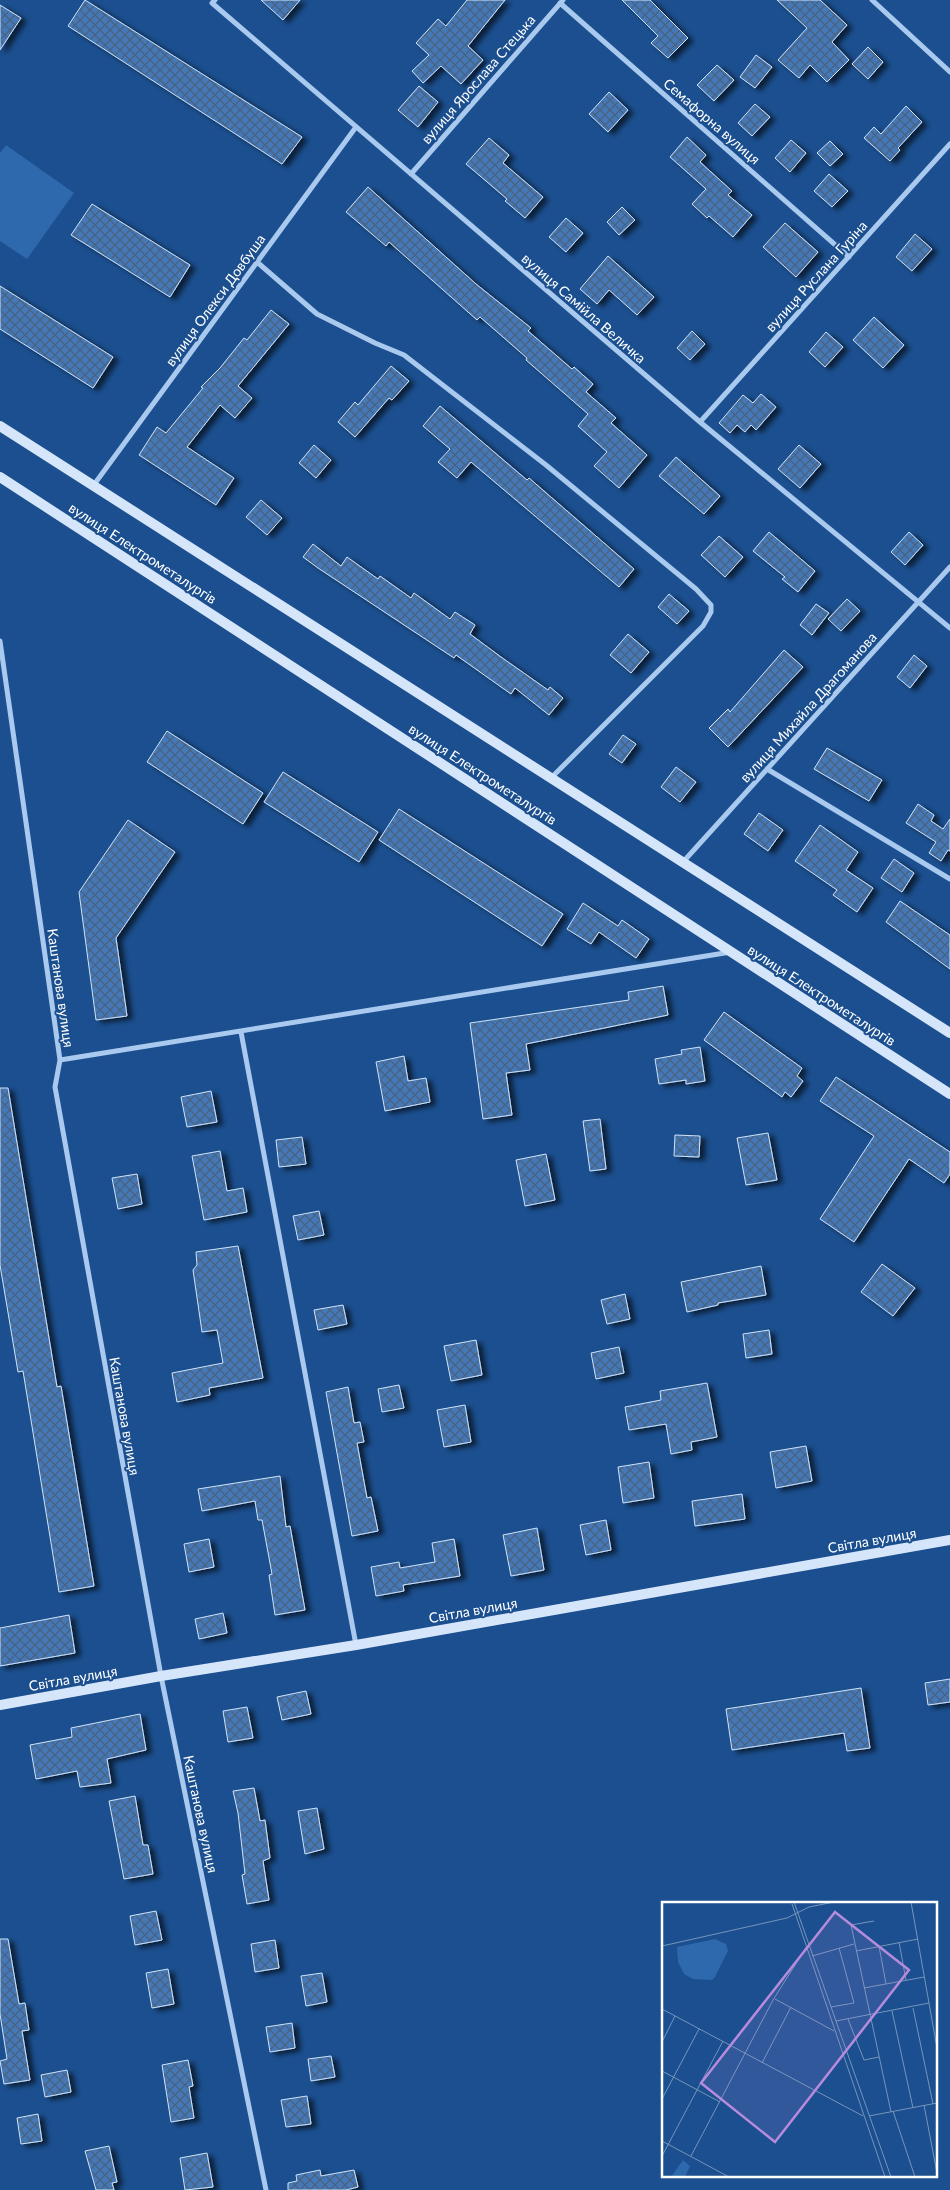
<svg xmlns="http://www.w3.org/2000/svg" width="950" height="2190" viewBox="0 0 950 2190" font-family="Lato,sans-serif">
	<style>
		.pitch { fill: #2e69ad }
		.building { fill: url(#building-cross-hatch); stroke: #cfe3fa; filter: url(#shadow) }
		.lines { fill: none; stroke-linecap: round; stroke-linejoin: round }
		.street { stroke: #a9c9ee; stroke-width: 5 }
		.secondary { stroke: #d6e6fa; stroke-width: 10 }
		.labels { text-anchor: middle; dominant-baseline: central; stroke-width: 4; stroke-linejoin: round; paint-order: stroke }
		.street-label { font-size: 14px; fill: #fff; stroke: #1b4f8f }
		.inset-road { fill: none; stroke: #7695bc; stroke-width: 1 }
		.view { fill: #b68bdc; fill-opacity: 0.15; stroke: #b68bdc; stroke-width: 2.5 }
		.inset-edge { fill: none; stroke: #fff; stroke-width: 2.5 }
	</style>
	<defs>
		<pattern id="building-cross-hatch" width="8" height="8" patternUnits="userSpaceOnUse" patternTransform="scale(1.25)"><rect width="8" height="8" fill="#4478b7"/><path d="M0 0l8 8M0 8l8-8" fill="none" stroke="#486282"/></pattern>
		<filter id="shadow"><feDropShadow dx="5.5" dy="3" stdDeviation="2.5" flood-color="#0009"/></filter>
	</defs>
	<rect width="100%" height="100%" fill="#1b4f8f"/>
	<path class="pitch" d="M6 145 74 193 27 259 0 241V153Z"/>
	<path class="building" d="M85 0 302 137 282 164 68 26Z
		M261 0H300L283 20Z
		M467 0H505L468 46 483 60 461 84 441 66 423 83 412 71 429 55 416 43 438 19 446 26Z
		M622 0H650L688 38 668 58 651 43 658 36Z
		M777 0H820L847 25 832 42 849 60 827 82 810 65 799 78 778 60 807 28Z
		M0 5 21 18 0 50Z
		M868 47 883 62 868 79 852 64Z
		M756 55 772 67 755 88 740 77Z
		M717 65 734 80 714 101 697 85Z
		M419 86 438 102 418 127 398 110Z
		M609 92 628 110 608 132 589 114Z
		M755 104 770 117 752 136 738 123Z
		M906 106 922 122 898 148 900 150 890 161 864 138 874 127 881 134Z
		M687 137 706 155 700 162 732 191 728 195 752 215 733 237 709 216 707 218 692 204 706 189 670 157Z
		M489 138 509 155 503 163 543 197 525 218 505 201 507 199 466 164Z
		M791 140 806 153 790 172 775 158Z
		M830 141 843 154 830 166 817 153Z
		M829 174 848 191 832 207 814 191Z
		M368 187 476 284 531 328 528 331 572 369 574 367 593 384 586 392 616 418 611 423 647 455 619 488 594 466 607 452 578 426 588 414 526 360 527 358 480 317 477 320 389 242 386 246 346 212Z
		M92 204 190 265 170 297 71 235Z
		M622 207 635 220 619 235 607 222Z
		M566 218 583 233 566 252 549 237Z
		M785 223 818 252 796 277 763 247Z
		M915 234 932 249 912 271 896 257Z
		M608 256 654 297 637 315 609 290 597 304 580 289Z
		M0 286 113 357 93 388 0 329Z
		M271 310 289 324 238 386 252 398 235 418 220 405 187 447 234 478 216 505 139 455 157 427 166 433 203 388 201 387 220 368 244 338 247 340Z
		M874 317 904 345 883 368 853 340Z
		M692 331 705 344 690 360 677 348Z
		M826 332 843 347 825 367 809 352Z
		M391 366 409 381 392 400 389 398 355 437 338 422 355 402 358 405Z
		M761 394 776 407 756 430 751 425 745 432 737 425 730 433 719 423 743 395 753 403Z
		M440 406 527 480 529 478 634 569 619 587 471 462 457 478 438 462 450 449 423 426Z
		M314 445 331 460 316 478 299 463Z
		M799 445 821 464 800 488 778 469Z
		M676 457 720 496 704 514 659 476Z
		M261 500 282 518 267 535 246 517Z
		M769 532 815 571 798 592 782 579 785 577 753 551Z
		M909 532 923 545 905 565 891 552Z
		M719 536 743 557 725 577 701 555Z
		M313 544 341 566 347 557 378 579 380 576 411 598 414 593 450 619 455 612 475 625 470 634 501 657 548 690 550 687 563 698 549 715 515 688 511 694 456 655 454 658 318 568 303 557Z
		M669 594 689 611 677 624 658 607Z
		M847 599 860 611 841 631 828 619Z
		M816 604 829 613 812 635 800 625Z
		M628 634 649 652 631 673 610 655Z
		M784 650 803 667 728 747 709 728 728 709 730 712Z
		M914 655 927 666 910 688 897 677Z
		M167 731 263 793 243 824 147 762Z
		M623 735 636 744 622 763 609 754Z
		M827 748 882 780 869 801 814 769Z
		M676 767 696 782 680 802 661 787Z
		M283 772 378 832 359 862 264 802Z
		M918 804 934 815 931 821 943 829 950 819V851L948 850 941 861 929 853 936 842 906 823Z
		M399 809 563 914 542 946 379 840Z
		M759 813 783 830 768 851 744 834Z
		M128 820 175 852 116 938 127 1016 96 1020 79 892Z
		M820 825 858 852 846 870 873 888 857 912 833 895 837 890 795 861Z
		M894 859 914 873 902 892 881 878Z
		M900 901 950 935V969L886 922Z
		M583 903 618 926 622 920 649 939 636 958 599 932 591 944 567 929Z
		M663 986 668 1015 526 1044 530 1070 506 1073 512 1115 483 1119 470 1023 629 1000 628 992Z
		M724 1012 802 1068 797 1076 803 1081 791 1097 785 1092 782 1097 704 1040Z
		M700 1047 705 1081 686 1084V1080L659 1084 655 1059 682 1054 681 1050Z
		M404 1056 408 1081 426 1078 430 1102 385 1111 376 1062Z
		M836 1077 950 1152V1174L944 1183 909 1159 854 1242 820 1219 874 1136 820 1101Z
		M0 1088H8L57 1387 61 1386 94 1586 59 1592 23 1371 18 1372 0 1265Z
		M211 1091 217 1122 187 1127 181 1097Z
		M600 1119 606 1169 590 1171 583 1121Z
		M768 1133 777 1180 746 1185 737 1138Z
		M675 1135 700 1136 699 1157 674 1156Z
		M302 1137 306 1164 279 1167 276 1140Z
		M220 1151 227 1191 243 1188 247 1212 204 1220 192 1156Z
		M546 1154 555 1200 525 1206 516 1160Z
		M137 1174 142 1204 118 1209 112 1178Z
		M319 1211 324 1235 298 1240 293 1216Z
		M238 1246 263 1378 209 1388 210 1395 177 1402 172 1373 223 1363 217 1330 202 1332 193 1270 197 1265 196 1252Z
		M882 1264 915 1288 893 1316 861 1292Z
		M761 1266 766 1295 718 1303V1305L687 1312 681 1282Z
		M625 1294 630 1319 607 1324 601 1300Z
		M343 1305 347 1324 318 1330 314 1310Z
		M769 1330 772 1354 746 1358 743 1334Z
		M476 1340 482 1375 451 1381 444 1346Z
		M619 1347 624 1373 596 1379 591 1353Z
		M707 1383 717 1437 691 1442 692 1450 671 1454 666 1424 629 1430 625 1407 661 1400 660 1391Z
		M399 1385 404 1408 382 1412 378 1389Z
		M348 1387 354 1423 360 1422 364 1442 357 1443 367 1498 371 1497 378 1531 352 1536 326 1392Z
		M465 1405 471 1442 444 1447 437 1410Z
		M806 1446 812 1481 776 1488 770 1452Z
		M649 1462 654 1498 623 1503 618 1467Z
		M280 1476 286 1527 290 1526 305 1610 275 1615 269 1575 272 1574 262 1520H258L255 1501 202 1511 198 1489Z
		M742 1494 745 1519 695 1526 692 1501Z
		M606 1520 611 1550 586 1555 580 1525Z
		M537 1528 544 1570 511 1576 503 1535Z
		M209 1539 214 1567 189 1572 184 1544Z
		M454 1539 460 1576 403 1585 404 1591 376 1596 371 1567 399 1562 400 1568 435 1562 432 1543Z
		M223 1613 227 1633 199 1639 195 1619Z
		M69 1615 75 1653 0 1666V1628Z
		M950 1679V1702L928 1705 925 1683Z
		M861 1688 870 1748 847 1751 844 1733 732 1750 726 1709Z
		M306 1691 311 1714 282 1720 277 1697Z
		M247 1707 253 1738 228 1742 223 1711Z
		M140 1714 146 1750 107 1759 111 1783 80 1787 77 1771 36 1779 30 1745 72 1737 71 1728Z
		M254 1788 260 1821 265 1820 270 1858 263 1861 269 1900 247 1904 242 1875 245 1874 238 1813 233 1791Z
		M135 1796 143 1845H148L153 1874 124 1879 109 1801Z
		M317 1808 324 1849 305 1854 298 1811Z
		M156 1911 162 1940 135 1945 130 1916Z
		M0 1939H8L19 2004 25 2003 29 2030 22 2031 30 2080 4 2084 0 2061 7 2059 0 2014Z
		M275 1940 279 1968 255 1972 251 1944Z
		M168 1969 174 2004 152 2008 146 1973Z
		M322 1973 327 2002 306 2006 301 1976Z
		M292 2023 295 2048 270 2052 266 2027Z
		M331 2056 335 2077 311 2081 308 2059Z
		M188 2060 193 2086 189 2087 194 2118 171 2122 162 2065Z
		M67 2070 71 2092 45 2097 41 2075Z
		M307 2096 311 2124 286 2127 281 2100Z
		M38 2114 42 2141 21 2144 17 2118Z
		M109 2146 117 2182 112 2183 114 2190H96L85 2151Z
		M207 2153 213 2187 185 2190 180 2158Z
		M320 2170 321 2176 354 2170 358 2187 346 2190H288V2183L297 2181 296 2175Z"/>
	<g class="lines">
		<path class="street" d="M215 0 212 3 700 422 950 628
			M872 0 950 72
			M560 3 849 257
			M411 174 563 0
			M257 262 317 314 375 343 404 355 546 465 696 589 711 605V612L703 626 551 778
			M700 422 950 144
			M93 486 356 127
			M0 641 60 1060 55 1087 161 1676 266 2190
			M767 769 950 879
			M683 862 950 567
			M241 1032 356 1645
			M60 1060 731 952"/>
		<path class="secondary" d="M0 426 950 1033
			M0 477 950 1094
			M0 1705 161 1676 356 1645 950 1540"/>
	</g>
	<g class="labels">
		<g class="street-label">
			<text transform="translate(478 79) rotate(-49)">вулиця Ярослава Стецька</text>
			<text transform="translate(712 121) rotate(41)">Семафорна вулиця</text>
			<text transform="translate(816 276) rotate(-48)">вулиця Руслана Гуріна</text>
			<text transform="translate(215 300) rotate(-54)">вулиця Олекси Довбуша</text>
			<text transform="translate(584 308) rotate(41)">вулиця Самійла Величка</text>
			<text transform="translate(143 553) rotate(33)">вулиця Електрометалургів</text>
			<text transform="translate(808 707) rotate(-48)">вулиця Михайла Драгоманова</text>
			<text transform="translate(483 774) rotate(33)">вулиця Електрометалургів</text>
			<text transform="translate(61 988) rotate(82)">Каштанова вулиця</text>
			<text transform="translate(822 995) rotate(33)">вулиця Електрометалургів</text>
			<text transform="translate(125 1416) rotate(80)">Каштанова вулиця</text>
			<text transform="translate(872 1540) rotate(-10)">Світла вулиця</text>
			<text transform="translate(473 1610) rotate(-10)">Світла вулиця</text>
			<text transform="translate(73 1678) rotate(-10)">Світла вулиця</text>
			<text transform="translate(201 1814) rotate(78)">Каштанова вулиця</text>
		</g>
	</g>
	<g transform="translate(662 1902)">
		<rect width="275" height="275" fill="#1b4f8f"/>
		<path d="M53 37 64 42 66 49 53 75 50 78 31 77 22 72 16 60 15 45Z" fill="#2e69ad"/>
		<path d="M21 258 28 264 23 275H9Z" fill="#2e69ad"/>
		<path class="inset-road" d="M132 0 229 275M249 0 275 146M130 2 223 275M212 19 189 23 229 210M237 40 244 78M0 44 125 16 147 5 172 0M217 44 224 82M194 49 256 37M150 54 192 42M202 86 262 75M113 97 172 129M169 105 192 101 177 46M251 106 271 202M0 107 201 214M230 109 251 206M186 117 202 158 217 155M174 119 267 101M0 140 13 114M100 161 129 105M0 169 58 200M0 197 37 127M262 203 275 271M231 209 253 275M207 214 275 201M0 239 67 275M0 254 61 139M29 254 111 98 145 44"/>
		<path class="view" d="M173 10 247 68 113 240 39 181Z"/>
		<rect width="275" height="275" class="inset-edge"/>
	</g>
</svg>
